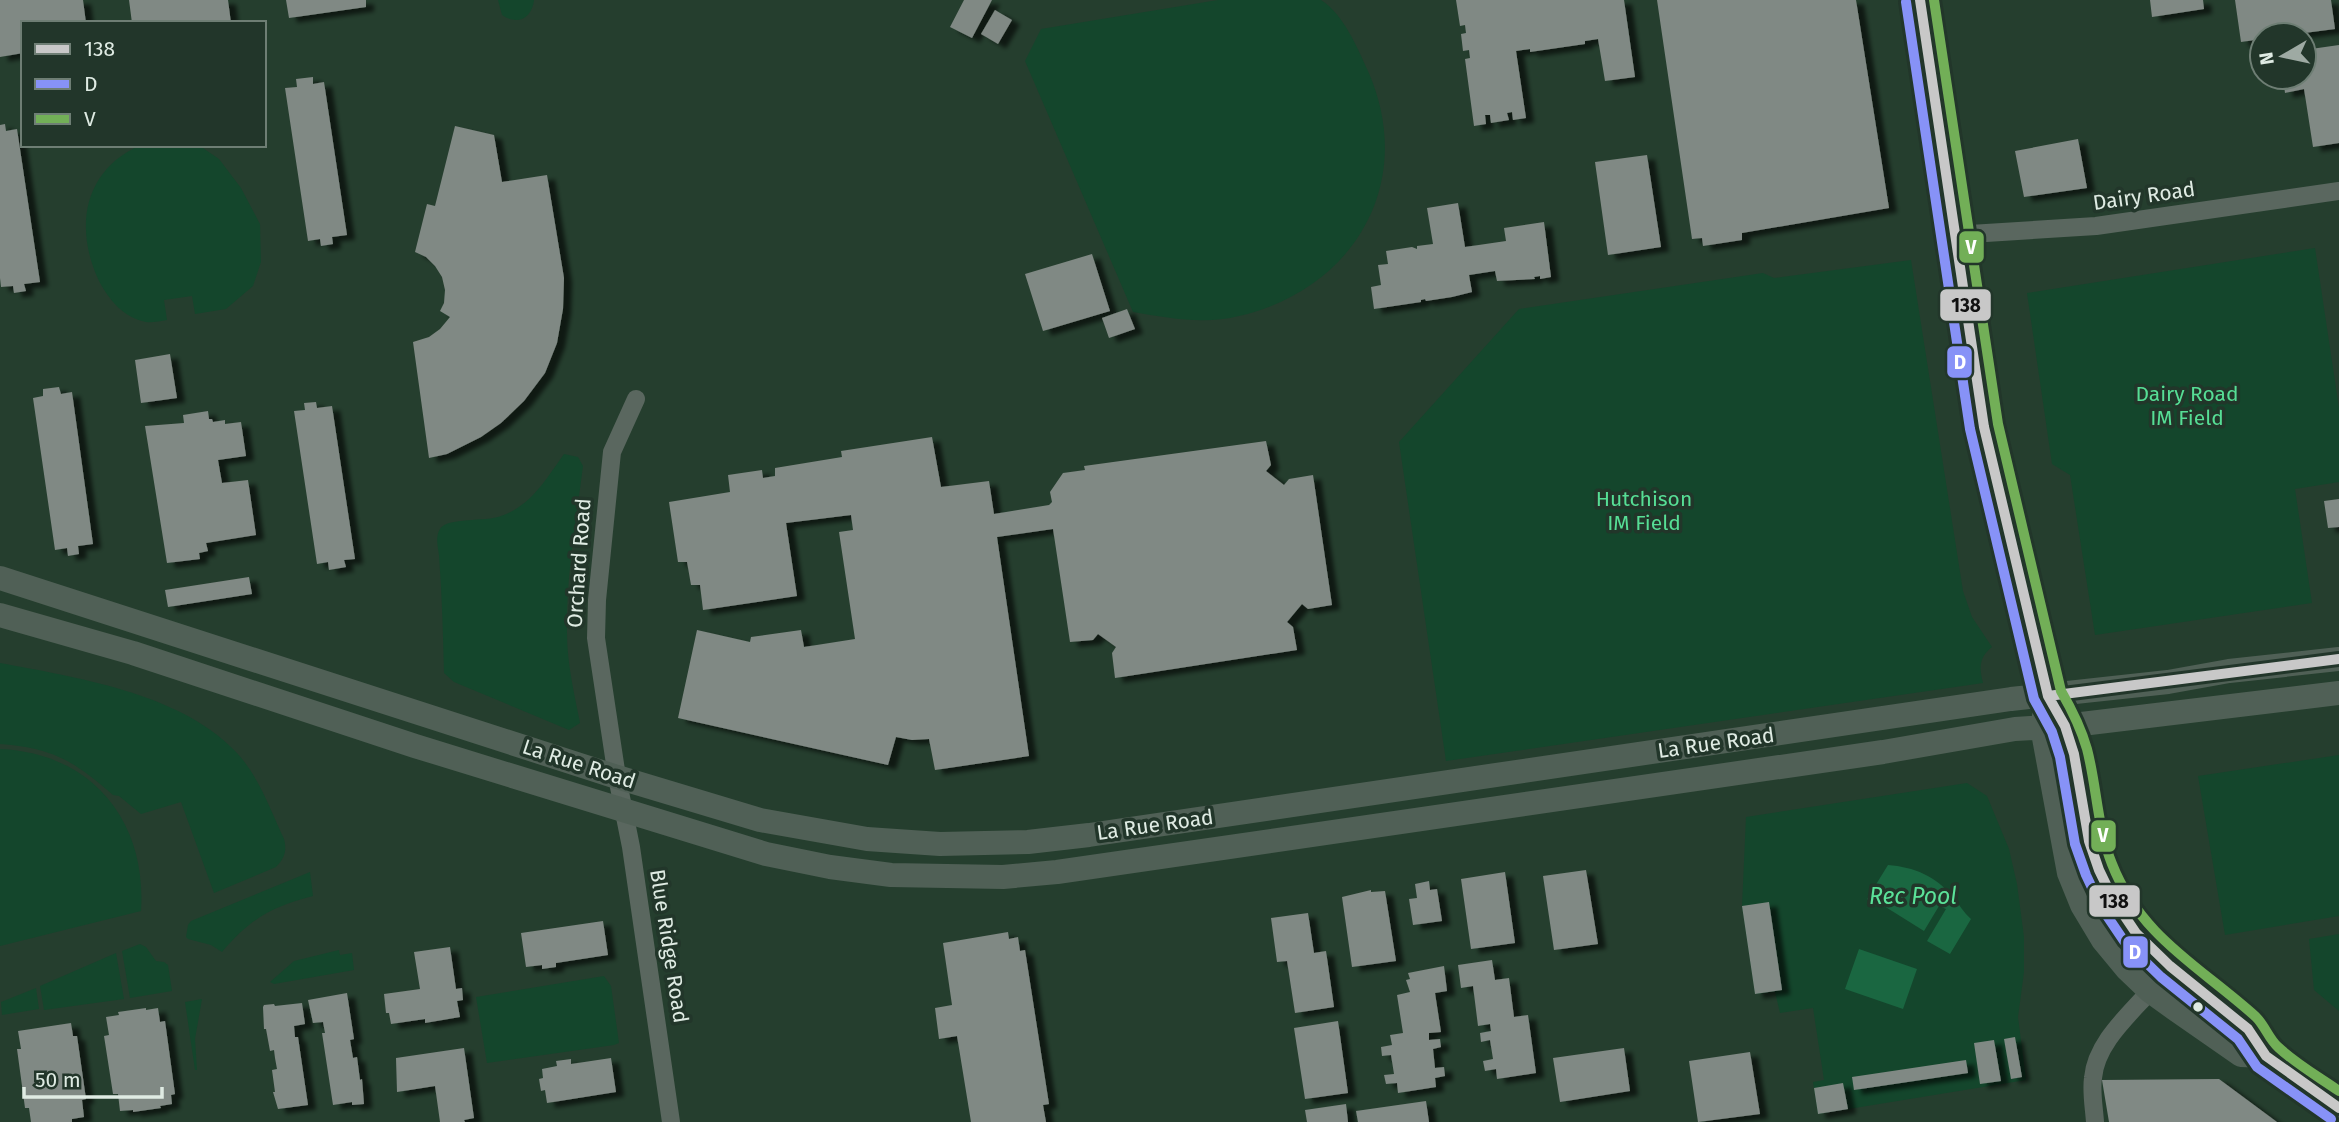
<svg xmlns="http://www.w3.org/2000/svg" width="2339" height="1122" viewBox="0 0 2339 1122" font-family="'Fira Sans',sans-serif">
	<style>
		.built { fill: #253e2e; fill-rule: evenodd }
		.green { fill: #14462c }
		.water { fill: #1a6741 }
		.building { fill: #808984; filter: url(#shadow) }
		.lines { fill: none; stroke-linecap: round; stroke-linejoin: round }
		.street { stroke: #5a675f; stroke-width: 18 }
		.secondary { stroke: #506056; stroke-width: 24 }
		.bus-1-casing { stroke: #22362a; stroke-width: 16 }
		.bus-2-casing { stroke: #22362a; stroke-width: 16 }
		.bus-3-casing { stroke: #22362a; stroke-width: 16 }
		.bus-1 { stroke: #c8c8c8; stroke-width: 10 }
		.bus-2 { stroke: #8792f7; stroke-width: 10 }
		.bus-3 { stroke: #72af57; stroke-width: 10 }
		.bus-dot { fill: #dfebe3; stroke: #22362a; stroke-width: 2.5 }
		.labels { text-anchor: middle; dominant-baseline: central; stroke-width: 7; stroke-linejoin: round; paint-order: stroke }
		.street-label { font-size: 21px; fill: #dfebe3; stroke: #22362a }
		.park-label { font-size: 21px; fill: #56de95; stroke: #22362a }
		.water-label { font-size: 23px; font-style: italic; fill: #5be299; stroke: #22362a }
		.line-badge { stroke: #22362a; stroke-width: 2.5 }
		.badge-label { font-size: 19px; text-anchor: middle; font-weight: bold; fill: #fff }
		.pale-badge-label { font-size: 19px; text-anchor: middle; font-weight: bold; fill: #111 }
	</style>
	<defs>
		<filter id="shadow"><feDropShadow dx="8" dy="4.5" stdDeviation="2" flood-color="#0009"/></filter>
	</defs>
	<rect width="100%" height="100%" fill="#26322b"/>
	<path class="built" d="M0 0H2339V1122H0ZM23 23H264V145H23ZM2262 35H2304V77H2262Z"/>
	<path class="green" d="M498 0H534C532 18 518 26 502 15Z
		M1218 0H1321C1344 15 1357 47 1368 71 1417 182 1355 289 1239 316 1204 325 1168 318 1133 312L1025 61 1041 29Z
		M141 145 200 146 219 159 241 188 260 224 261 262 253 286 226 309 195 314 192 296 164 300 167 320C160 321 152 323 146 322 124 318 109 300 99 281 74 228 83 170 141 145Z
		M2315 248 2339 408V482L2295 489 2312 603 2095 635 2070 475 2052 464 2027 293Z
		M1911 260 1963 591 1972 617 1992 647C1979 657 1979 668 1983 683L1446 761 1399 442 1519 309 1763 273 1774 278Z
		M564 454 578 457 583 466C576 521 566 577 567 633 567 663 574 693 580 723L569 730 454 682 444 673C443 634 442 595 439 555 438 547 435 537 440 529 447 517 486 522 501 516 531 506 546 479 564 454Z
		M0 663C75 677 179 693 234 750 258 774 270 809 284 839 287 850 285 858 276 867L214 893 181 802 141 814 119 796 113 795C74 761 53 748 0 744Z
		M0 749C92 753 147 821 141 911L0 946Z
		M2339 755V916L2225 935 2198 776Z
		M1967 783 1987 796 2009 849 2017 884 2024 937V972L2018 1017 2026 1080 1818 1114 1813 1082 1824 1080 1813 1008 1780 1013 1775 992 1755 994 1742 906 1746 817Z
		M310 872 313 896C271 907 250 919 222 952L211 945 188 939 186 937 188 925 191 921Z
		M2339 934V1011L2314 990 2309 939Z
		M140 944 146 947 156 961 164 962 168 965 172 991 130 998 122 951Z
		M339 950 340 955 352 953 354 970 274 984 270 982 294 961Z
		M116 953 124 999 44 1010 40 986Z
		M604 976 611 986 619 1043 614 1045 487 1063 476 997Z
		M36 988 39 1009 2 1015 1 1002Z
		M202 999 195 1039 197 1070H195L185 1002Z"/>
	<path class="water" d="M1888 865C1914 867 1936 876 1953 897 1960 905 1963 912 1971 919L1950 954 1927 941 1946 909 1939 906 1924 931 1884 906H1875L1867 899Z
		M1859 949 1917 969 1903 1009 1845 989Z"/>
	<path class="building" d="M0 0H83L86 23H23V53L0 57Z
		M129 0H228L231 23H132Z
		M286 0H366V7L289 18Z
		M964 0H992L972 38 950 27Z
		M1456 0H1624L1635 77 1605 81 1598 39 1585 41V44L1530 52V49L1516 51 1526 118 1513 120 1512 112 1507 113 1509 120 1491 123 1490 115H1485L1486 124 1474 126 1465 59 1470 58 1469 50 1463 51 1461 34 1466 33 1465 25 1460 26Z
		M1657 0H1856L1889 208 1742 233V240L1703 246 1702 238 1692 239Z
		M2150 0H2203L2204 9 2152 17Z
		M2235 0H2331L2335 29 2289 35H2262V39L2241 42Z
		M995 10 1012 20 998 44 981 34Z
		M2339 45V143L2313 147 2304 89 2285 93 2283 77H2304V50Z
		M313 77V84L324 82 347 235 332 237 333 244 321 246 320 239 308 241 285 88 297 87 296 79Z
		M5 124 6 131 17 129 40 282 24 284 26 291 14 293 13 286 1 287 0 278V125Z
		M455 126 494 135 502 182 547 175 564 278 563 309 557 343 545 373 524 401 501 423 481 437 447 454 429 458 413 342 429 337 440 329 450 317 440 311 444 303 445 290 442 277 435 266 426 257 415 252 427 204 435 206Z
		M2078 139 2087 188 2024 197 2015 151Z
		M1647 155 1661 247 1608 255 1595 162Z
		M1458 203 1465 247 1506 241 1504 228 1544 222 1551 277 1540 279V276L1534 277 1535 279 1497 281 1495 271 1469 275 1472 292 1452 297 1426 301 1425 299 1421 300V302L1374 309 1371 287 1381 285 1378 265 1388 264 1386 251 1412 247 1417 249V246L1433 244 1427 208Z
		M1092 254 1110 311 1043 331 1025 274Z
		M1127 309 1135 329 1109 338 1102 318Z
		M170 354 177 398 141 403 135 360Z
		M59 387 61 394 72 392 93 544 78 546 79 554 68 556 67 548 55 550 33 398 43 396V389Z
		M316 402 317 408 332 406 355 559 344 560 346 567 329 570 328 562 317 564 294 411 305 410 304 403Z
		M208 411 209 419H212L213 422 225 420V424L241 422 246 456 218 460 222 483 248 480 256 535 206 543 208 551 199 553 200 559 167 563 145 426 184 423 183 415Z
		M932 437 941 487 989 481 994 514 1049 505 1052 502 1050 492 1063 473 1085 470 1084 466 1266 441 1271 465 1266 471 1284 485 1289 479 1313 475 1332 605 1308 609 1302 604 1287 622 1293 627 1297 650 1115 678 1112 653 1116 647 1098 634 1093 640 1070 642 1053 529 997 537 1029 756 935 770 929 739 912 740 896 737 888 765 678 718 697 630 750 642 751 637 801 630 804 647 855 639 839 532 853 530 851 515 786 523 797 596 703 610 700 585H691L687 562H678L669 502 730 492 728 475 762 470 763 478 775 476V468L842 457 841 451Z
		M2339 499V527L2328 528 2324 501Z
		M249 577 252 594 168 607 165 590Z
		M1586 870 1598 944 1554 950 1543 876Z
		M1505 872 1515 943 1471 949 1461 879Z
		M1429 881 1430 890 1437 889 1442 921 1413 925 1409 899 1417 898 1415 884Z
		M1371 890V892L1385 891 1396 961 1352 967 1342 897Z
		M1769 902 1782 990 1755 994 1742 906Z
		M1308 913 1314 953 1326 951 1334 1007 1295 1013 1287 961 1277 962 1271 918Z
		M603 921 608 955 556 963V967L542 969V965L526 967 521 933Z
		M1008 932 1009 939 1018 937 1020 951 1025 950 1049 1104 1043 1105 1046 1122H971L957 1036 939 1039 935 1008 952 1005 943 943Z
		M450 947 456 989 462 988 463 1000 457 1001 460 1017 425 1023V1019L391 1024 389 1013H386L384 994 420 989 414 952Z
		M1492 960 1495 980 1509 978 1514 1017 1528 1015 1536 1073 1497 1079 1496 1069 1485 1071 1483 1061 1493 1059 1490 1040 1481 1042 1480 1033 1491 1031 1490 1024 1478 1026 1473 986 1461 988 1458 965Z
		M1444 966 1447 991 1435 993 1441 1032 1429 1033V1040L1440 1039 1441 1047 1433 1049 1435 1068 1444 1067 1445 1076 1435 1078 1436 1087 1398 1093 1397 1083 1386 1084 1384 1075 1394 1074 1391 1055 1382 1056 1381 1047 1392 1045 1390 1035 1403 1033 1397 995 1410 992 1406 980 1410 979 1408 973Z
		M347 993 354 1039 350 1040 353 1058 357 1057 360 1080 362 1079 364 1104 352 1105V1102L333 1105 322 1033H325L323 1022 313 1023 308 1000Z
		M302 1003 305 1024 294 1026 295 1037H298L308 1105 278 1109 273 1092H275L272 1070 277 1069 275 1058 274 1050 270 1051 266 1029H264L263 1007 264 1005 274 1004 275 1006Z
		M146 1008V1010L158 1008 160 1022 165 1021 175 1094 171 1095 172 1104 160 1106 161 1108 133 1112V1110L120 1111 118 1094H113L104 1036 109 1035 106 1017 119 1015 118 1012Z
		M1338 1021 1348 1093 1305 1099 1294 1028Z
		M71 1023 73 1036H77L86 1099 82 1100 84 1117 72 1119V1122H31L29 1108H25L17 1049H21L18 1031Z
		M2015 1037 2022 1077 2011 1079 2004 1039Z
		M1994 1040 2001 1081 1980 1084 1974 1043Z
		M464 1048 474 1118 464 1120 465 1122H440L435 1086 397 1092 396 1058Z
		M1624 1048 1630 1091 1560 1102 1553 1058Z
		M1750 1052 1760 1114 1698 1122 1689 1061Z
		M611 1058 616 1092 547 1103 545 1090 541 1091 539 1079 543 1078 542 1069 557 1066 556 1061 571 1059V1064Z
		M1966 1060 1968 1073 1854 1090 1852 1077Z
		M2219 1079 2277 1122H2109L2102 1080Z
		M1843 1083 1848 1109 1818 1114 1814 1088Z
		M1426 1101 1429 1122H1358L1356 1111Z
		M1346 1104 1348 1122H1307L1305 1110Z"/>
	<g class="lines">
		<path class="street" d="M1920 0 1984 427 2048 696
			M1954 235 2096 226 2339 191
			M636 399 612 452 597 600 596 638 617 777 631 847 671 1122
			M2095 1122C2094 1107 2091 1092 2093 1078 2096 1043 2129 1015 2150 991"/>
		<path class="secondary" d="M0 578 617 777 760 820 867 839 940 844 1028 842 1089 835 2011 699 2168 682 2229 671 2339 659
			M0 615 133 653 415 746 766 854 830 867 891 875 1003 877 1057 872 1883 752 2015 729 2065 726 2339 693
			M2045 711 2042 727 2069 873 2082 905 2103 940 2127 969 2150 991 2175 1009 2241 1055 2266 1056
			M2057 712 2065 726 2074 754 2089 841 2099 870 2113 899 2136 933 2170 966 2248 1029 2266 1056 2339 1108"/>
		<defs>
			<path id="bus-1" d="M1920 0 1984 427 2048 696 2065 726 2074 754 2089 841 2099 870 2113 899 2136 933 2170 966 2248 1029 2266 1056 2339 1108
				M2048 696 2339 659"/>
			<path id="bus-2" d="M1906 2 1970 429 2034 699 2052 732 2060 757 2075 844 2086 875 2101 907 2124 941 2161 977 2238 1039 2257 1067 2331 1119"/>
			<path id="bus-3" d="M1934 0 1998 424 2061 691C2072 710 2081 728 2087 749 2097 787 2097 827 2112 864 2141 938 2201 967 2256 1017 2265 1026 2269 1039 2278 1047 2296 1064 2319 1077 2339 1091"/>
		</defs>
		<use href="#bus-1" class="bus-1-casing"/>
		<use href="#bus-2" class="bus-2-casing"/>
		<use href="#bus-3" class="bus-3-casing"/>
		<use href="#bus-1" class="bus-1"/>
		<use href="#bus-2" class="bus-2"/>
		<use href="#bus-3" class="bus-3"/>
	</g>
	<circle class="bus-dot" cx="2198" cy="1007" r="6"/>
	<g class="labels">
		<g class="street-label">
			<text transform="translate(2144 196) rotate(-8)">Dairy Road</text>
			<text transform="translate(579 563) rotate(-86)">Orchard Road</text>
			<text transform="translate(1716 743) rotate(-8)">La Rue Road</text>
			<text transform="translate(579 764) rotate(18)">La Rue Road</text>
			<text transform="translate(1155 825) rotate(-8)">La Rue Road</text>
			<text transform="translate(669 946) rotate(81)">Blue Ridge Road</text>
		</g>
		<g class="park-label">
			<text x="2187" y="394">Dairy Road<tspan x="2187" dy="24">IM Field</tspan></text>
			<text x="1644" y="499">Hutchison<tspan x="1644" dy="24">IM Field</tspan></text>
		</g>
		<g class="water-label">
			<text x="1913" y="896">Rec Pool</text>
		</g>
	</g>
	<g class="line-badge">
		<rect x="1958" y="230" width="27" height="34" rx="7" fill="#72af57"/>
		<rect x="1939" y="288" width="53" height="34" rx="7" fill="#c8c8c8"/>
		<rect x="1946" y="345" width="27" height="34" rx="7" fill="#8792f7"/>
		<rect x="2090" y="819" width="27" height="34" rx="7" fill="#72af57"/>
		<rect x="2088" y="884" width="53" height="34" rx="7" fill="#c8c8c8"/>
		<rect x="2122" y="935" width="27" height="34" rx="7" fill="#8792f7"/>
	</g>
	<g class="badge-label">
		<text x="1971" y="254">V</text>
		<text x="1960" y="369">D</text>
		<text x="2103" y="842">V</text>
		<text x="2135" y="959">D</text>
	</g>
	<g class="pale-badge-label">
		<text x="1966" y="312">138</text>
		<text x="2114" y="908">138</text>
	</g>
	<rect x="21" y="21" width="245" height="126" fill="#22362a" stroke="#6e7e74" stroke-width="2"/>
	<rect x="35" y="44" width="35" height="10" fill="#c8c8c8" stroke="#6e7e74" stroke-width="2"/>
	<text x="84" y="56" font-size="21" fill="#dfebe3">138</text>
	<rect x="35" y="79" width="35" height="10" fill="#8792f7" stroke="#6e7e74" stroke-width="2"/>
	<text x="84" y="91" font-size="21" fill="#dfebe3">D</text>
	<rect x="35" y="114" width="35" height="10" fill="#72af57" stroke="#6e7e74" stroke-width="2"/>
	<text x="84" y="126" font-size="21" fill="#dfebe3">V</text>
	<g transform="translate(2283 56) rotate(261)"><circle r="33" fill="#22362a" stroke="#6e7e74" stroke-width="2"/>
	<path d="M0-5L12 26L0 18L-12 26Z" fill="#9eaaa3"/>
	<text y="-10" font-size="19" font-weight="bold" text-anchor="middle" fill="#dfebe3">N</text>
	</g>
	<path d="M24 1087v10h138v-10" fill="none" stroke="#dfebe3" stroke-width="3.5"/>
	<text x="35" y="1087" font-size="21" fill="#dfebe3" stroke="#22362a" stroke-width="5" paint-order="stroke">50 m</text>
</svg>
